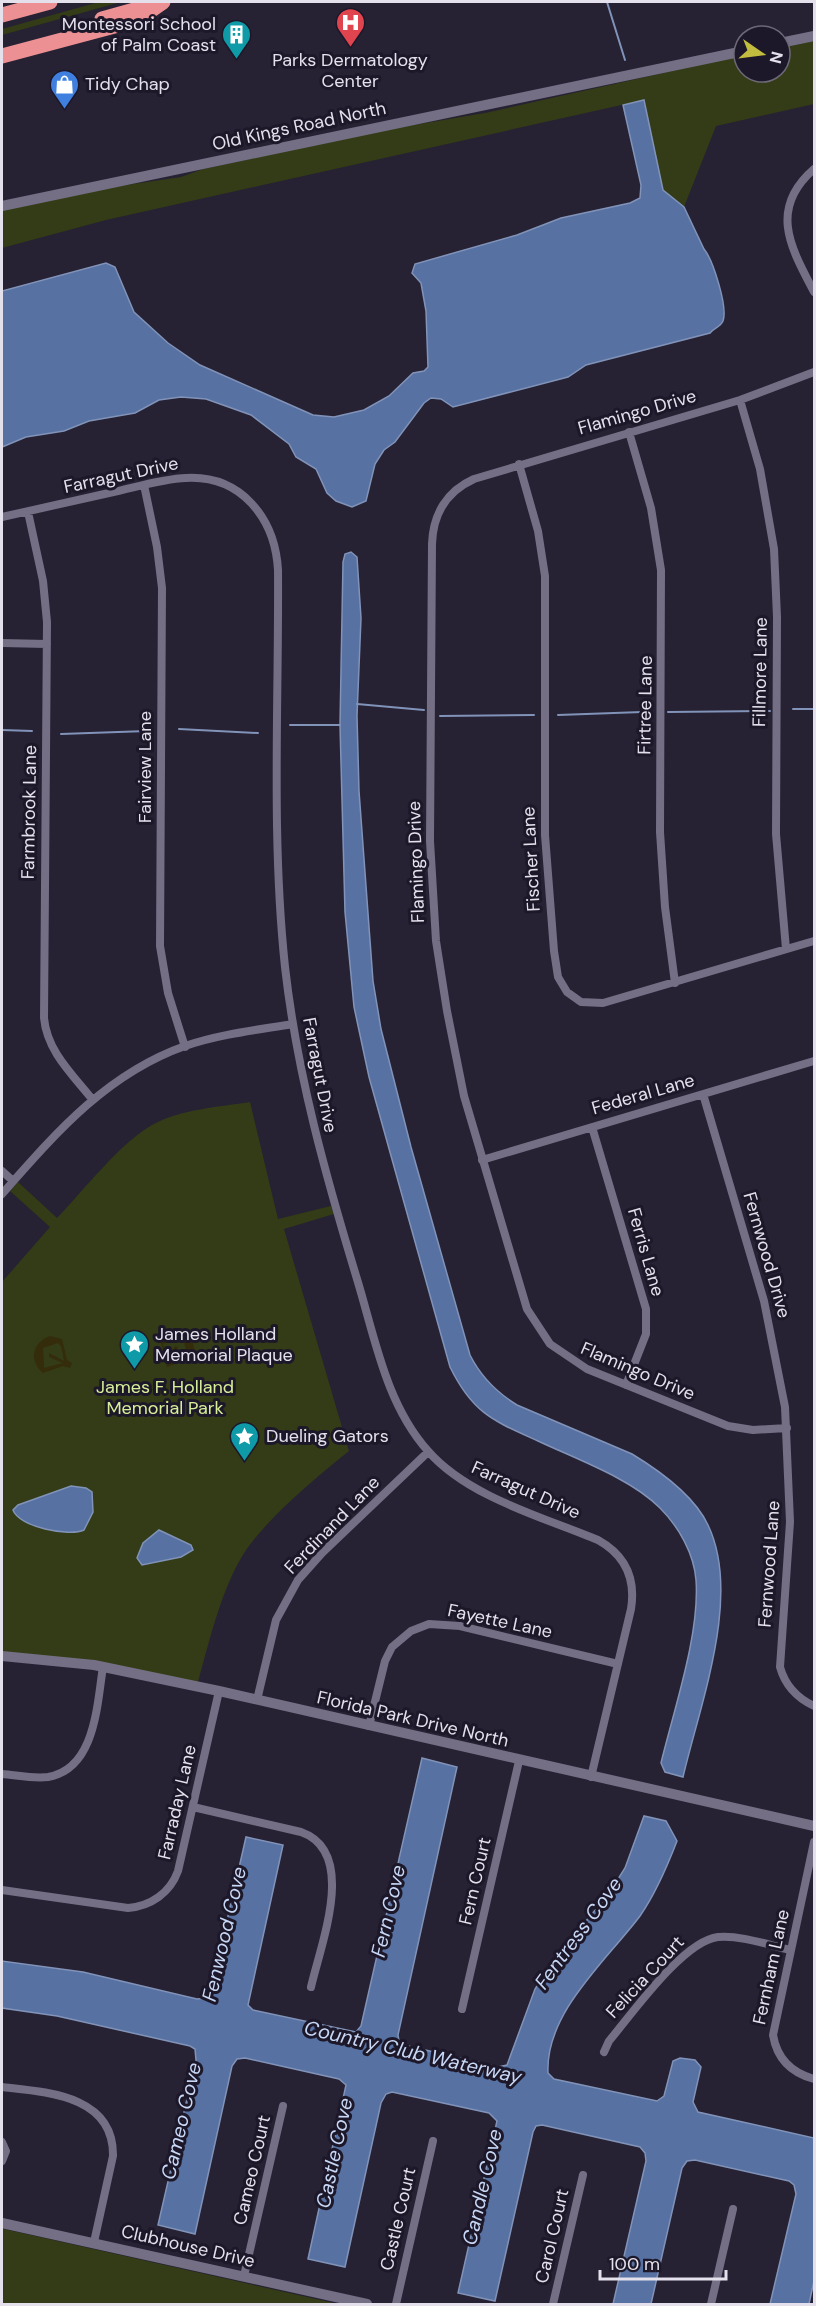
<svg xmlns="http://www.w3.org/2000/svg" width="816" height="2306" viewBox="0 0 816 2306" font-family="'DM Sans',sans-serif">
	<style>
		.green { fill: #333c16 }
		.sand { fill: #342c0b; fill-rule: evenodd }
		.water { fill: #5771a2; stroke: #8193b8; stroke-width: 1.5 }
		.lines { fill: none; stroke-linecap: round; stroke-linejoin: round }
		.stream { stroke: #8193b8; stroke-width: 2 }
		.minor { stroke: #746f84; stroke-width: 8 }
		.tertiary { stroke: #746f84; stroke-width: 10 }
		.motorway { stroke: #ec9093; stroke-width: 15 }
		.labels { text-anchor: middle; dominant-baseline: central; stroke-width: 6; stroke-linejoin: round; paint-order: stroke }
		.poi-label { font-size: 18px; fill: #e4e1ed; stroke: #1d1829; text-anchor: start }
		.street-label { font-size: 18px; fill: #e4e1ed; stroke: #1d1829 }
		.park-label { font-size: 18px; fill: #d8ef99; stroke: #1d1829 }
		.water-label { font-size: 20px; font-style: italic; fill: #c7d7f5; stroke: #1d1829 }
	</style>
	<rect width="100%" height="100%" fill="#262133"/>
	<path class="green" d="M99 2H121L2 35V29Z
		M814 41V104L716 126 684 207 663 190 660 181 644 100 106 220 2 248V210L106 188 181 177 203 169 390 129 485 113 744 55V72H780V48Z
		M250 1102 278 1219 331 1206 334 1214 284 1229 349 1451C317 1477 278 1509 252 1542 224 1577 210 1639 198 1682L2 1653V1282L50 1227 10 1191 18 1182 57 1218C83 1191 120 1143 152 1125 181 1109 219 1107 250 1102Z
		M2 2229H4L338 2304H2Z"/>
	<path class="sand" d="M176 1328 191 1336 195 1351 191 1358 167 1367 160 1338 167 1330ZM179 1337 183 1339 187 1354 170 1361 178 1347 175 1346 168 1360 163 1344Z
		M50 1336 62 1339 67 1360 72 1363 70 1368 63 1366 43 1373C28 1360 33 1342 50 1336ZM58 1343 61 1346 64 1361 49 1353V1357L63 1363 44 1368 43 1348Z"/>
	<path class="water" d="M644 100 663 190 684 207 704 249C713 260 728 307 723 321 720 328 713 328 710 333L586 365 568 377 453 407 441 399 431 398 424 403 395 442 384 450 375 464 366 501 352 507 336 501 327 493 316 469 296 457 289 444 251 415 206 399 181 397 159 400 135 413 89 421 64 431 26 437 2 447V291L106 263 115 267 134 312 168 343 200 365 313 415 334 417 364 410 389 396 413 373 424 371 428 367 426 311 421 283 412 273 415 264 517 235 561 218 630 203 640 198 641 185 623 105Z
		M351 552 357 557 361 618 357 716 359 791 373 981 381 1029 411 1147 470 1355C481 1377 496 1392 517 1405L632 1454C660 1471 694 1495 708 1525 742 1596 700 1704 683 1777L665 1772 661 1763C674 1709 700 1634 696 1580 694 1554 679 1527 660 1508 630 1478 576 1459 538 1441 494 1421 473 1414 450 1367L369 1077 354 1007 345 912 340 725 343 562 345 554Z
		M71 1486 86 1488 92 1492 93 1512 84 1530C69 1537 19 1527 13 1510L18 1505Z
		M159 1530 191 1545 193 1550 181 1557 142 1565 137 1558 143 1543Z
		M422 1758 457 1767 398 2035 399 2041 404 2045 498 2067 507 2065 535 1989 558 1954 608 1895 625 1868 644 1816 666 1821 677 1841C667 1867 656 1893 640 1916 607 1960 545 2013 548 2073L554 2079 657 2101 664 2096 673 2061 680 2058 695 2060 701 2067 693 2102 698 2112 814 2138V2281L809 2304H770L796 2194 794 2185 789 2181 695 2160 687 2161 682 2168 651 2304H613L646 2161 645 2153 640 2147 542 2125 536 2126 533 2132 495 2301 458 2293 497 2121 489 2113 392 2092 386 2094 381 2103 345 2267 308 2259 346 2085 339 2079 245 2058 237 2059 232 2066 195 2234 158 2225 196 2060 195 2049 190 2046 57 2016 2 2008V1961L83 1972 197 1999 206 1998 211 1991 246 1837 283 1845 248 2005 253 2010 356 2032 361 2026Z"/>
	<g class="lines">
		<path class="stream" d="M607 2 625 60
			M357 704 424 710
			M793 709H814
			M668 712 770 711
			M558 715 642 712
			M440 716 534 715
			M290 725H340
			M179 729 258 733
			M2 730 32 731
			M61 734 147 731"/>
		<path class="minor" d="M814 169C768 209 791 248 814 292
			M740 400 760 469 774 549 777 617 776 834 786 949
			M629 432 651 508 661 570 660 832 665 907 675 983
			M519 464 538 531 545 576V835L554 951 558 977 567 992 581 1002 603 1003 814 941
			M144 485 157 547 162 588 160 946 168 993 185 1047
			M28 512 43 581 47 622 44 1018C47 1051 72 1074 92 1099
			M2 517C37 509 73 501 109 493 134 488 160 479 186 478 241 475 275 518 278 570 279 702 271 835 285 967 297 1074 326 1177 357 1279 375 1338 386 1404 428 1451 468 1497 543 1517 598 1540 625 1555 636 1578 631 1609L591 1777
			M2 643 47 644
			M703 1094 764 1301 785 1407 790 1522 780 1667C785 1685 797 1698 814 1706
			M592 1127 646 1309V1334L626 1385
			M482 1160 814 1061
			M2 1171 13 1181
			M2 1194C55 1134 106 1074 185 1046 220 1034 257 1030 293 1024
			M787 1428 753 1430 728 1426 587 1369 550 1344 527 1309 464 1096 447 1011 436 941 430 841 432 544C433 514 447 491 474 479L740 400 814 372
			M257 1700 276 1620 298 1580 322 1553 428 1452
			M369 1726 385 1661 392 1647 411 1631 429 1624 460 1626 618 1664
			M2 1774C16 1775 33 1779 48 1777 96 1769 97 1703 103 1667
			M193 1807 301 1832C358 1852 321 1943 311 1987
			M814 1842 773 2035C777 2059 792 2073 814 2079
			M2 1890 128 1908C151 1906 170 1893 178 1871L219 1691
			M462 2009 519 1761
			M604 2052 609 2041C632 2014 683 1941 718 1937 741 1935 768 1945 791 1950
			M2 2087C46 2092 114 2095 113 2156L94 2242
			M2 2142 6 2151 2 2161
			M244 2276 283 2106
			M396 2304 433 2141
			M553 2304 583 2175
			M711 2304 733 2209"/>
		<path class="tertiary" d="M780 43 814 36
			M2 206 744 51
			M2 1656 94 1665 219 1691 814 1826
			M2 2223 367 2304"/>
		<path class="motorway" d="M2 15 50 2
			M102 19 152 5
			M2 56 137 20 163 2"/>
	</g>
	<defs>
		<symbol id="hospital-pin" viewBox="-11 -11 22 30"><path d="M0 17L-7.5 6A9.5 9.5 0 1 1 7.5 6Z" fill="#e0444e" stroke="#1d1829"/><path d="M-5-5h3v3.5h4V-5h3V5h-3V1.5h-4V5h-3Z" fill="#fff"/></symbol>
		<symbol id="building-pin" viewBox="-11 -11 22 30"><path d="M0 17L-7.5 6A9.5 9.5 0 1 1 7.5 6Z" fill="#0f9aa8" stroke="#1d1829"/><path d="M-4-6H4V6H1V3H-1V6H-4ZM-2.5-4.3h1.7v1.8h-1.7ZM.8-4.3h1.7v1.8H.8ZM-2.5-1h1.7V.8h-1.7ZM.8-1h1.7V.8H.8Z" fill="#fff"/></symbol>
		<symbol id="shop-pin" viewBox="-11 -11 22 30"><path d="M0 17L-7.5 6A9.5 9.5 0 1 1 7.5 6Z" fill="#3f7fe0" stroke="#1d1829"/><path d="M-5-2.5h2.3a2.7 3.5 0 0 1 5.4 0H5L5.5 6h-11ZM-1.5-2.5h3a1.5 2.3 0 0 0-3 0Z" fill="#fff"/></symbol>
		<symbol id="sight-pin" viewBox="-11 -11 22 30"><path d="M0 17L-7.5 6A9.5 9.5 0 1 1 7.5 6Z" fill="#0f9aa8" stroke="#1d1829"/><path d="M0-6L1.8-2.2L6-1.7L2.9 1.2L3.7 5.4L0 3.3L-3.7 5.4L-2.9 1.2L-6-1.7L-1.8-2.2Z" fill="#fff"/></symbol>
	</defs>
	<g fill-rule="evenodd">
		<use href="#hospital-pin" x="334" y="6" width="33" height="45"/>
		<use href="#building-pin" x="220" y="18" width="33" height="45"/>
		<use href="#shop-pin" x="48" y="68" width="33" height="45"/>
		<use href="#sight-pin" x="118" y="1328" width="33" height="45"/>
		<use href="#sight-pin" x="228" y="1420" width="33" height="45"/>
	</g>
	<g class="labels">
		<g class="poi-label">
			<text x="216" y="24" text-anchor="end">Montessori School<tspan x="216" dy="21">of Palm Coast</tspan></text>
			<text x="350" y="60" text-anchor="middle">Parks Dermatology<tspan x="350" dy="21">Center</tspan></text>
			<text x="85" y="84">Tidy Chap</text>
			<text x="155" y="1334">James Holland<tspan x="155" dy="21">Memorial Plaque</tspan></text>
			<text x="266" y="1436">Dueling Gators</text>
		</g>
		<g class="street-label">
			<text transform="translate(299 126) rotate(-12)">Old Kings Road North</text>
			<text transform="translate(637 412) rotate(-16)">Flamingo Drive</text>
			<text transform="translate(121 475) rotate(-12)">Farragut Drive</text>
			<text transform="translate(760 672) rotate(-89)">Fillmore Lane</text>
			<text transform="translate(645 705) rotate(-89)">Firtree Lane</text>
			<text transform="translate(145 767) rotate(-90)">Fairview Lane</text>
			<text transform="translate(29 812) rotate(-89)">Farmbrook Lane</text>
			<text transform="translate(531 859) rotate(-93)">Fischer Lane</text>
			<text transform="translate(416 862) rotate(-92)">Flamingo Drive</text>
			<text transform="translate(320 1075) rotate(79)">Farragut Drive</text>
			<text transform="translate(643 1094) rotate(-16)">Federal Lane</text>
			<text transform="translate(646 1252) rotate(74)">Ferris Lane</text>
			<text transform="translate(767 1255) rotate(74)">Fernwood Drive</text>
			<text transform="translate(638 1371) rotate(23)">Flamingo Drive</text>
			<text transform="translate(526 1490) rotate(24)">Farragut Drive</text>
			<text transform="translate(332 1525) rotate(-46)">Ferdinand Lane</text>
			<text transform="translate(769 1564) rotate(-86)">Fernwood Lane</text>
			<text transform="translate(500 1621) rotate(12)">Fayette Lane</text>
			<text transform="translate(413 1719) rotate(13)">Florida Park Drive North</text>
			<text transform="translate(177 1802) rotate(-77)">Farraday Lane</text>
			<text transform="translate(475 1881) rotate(-77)">Fern Court</text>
			<text transform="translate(771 1967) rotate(-78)">Fernham Lane</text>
			<text transform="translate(645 1977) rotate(-47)">Felicia Court</text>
			<text transform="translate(252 2170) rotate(-77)">Cameo Court</text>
			<text transform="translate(398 2219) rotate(-77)">Castle Court</text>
			<text transform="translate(552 2236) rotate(-77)">Carol Court</text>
			<text transform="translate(188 2246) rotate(13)">Clubhouse Drive</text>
		</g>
		<g class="park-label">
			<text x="165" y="1387">James F. Holland<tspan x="165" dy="21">Memorial Park</tspan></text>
		</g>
		<g class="water-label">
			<text transform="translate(388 1911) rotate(-77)">Fern Cove</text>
			<text transform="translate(578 1933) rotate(-54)">Fentress Cove</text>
			<text transform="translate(224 1934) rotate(-77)">Fenwood Cove</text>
			<text transform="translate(413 2052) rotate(13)">Country Club Waterway</text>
			<text transform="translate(181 2121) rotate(-77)">Cameo Cove</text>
			<text transform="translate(334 2153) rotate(-78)">Castle Cove</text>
			<text transform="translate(482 2187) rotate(-77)">Candle Cove</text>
		</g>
	</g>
	<rect width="816" height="2306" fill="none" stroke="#e4e1ed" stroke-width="6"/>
	<g transform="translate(762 54) rotate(104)"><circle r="28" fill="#1d1829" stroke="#6d6877" stroke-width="1.5"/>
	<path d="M0-4.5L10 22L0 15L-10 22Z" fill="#c2bd3f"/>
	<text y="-9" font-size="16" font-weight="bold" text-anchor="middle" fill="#e4e1ed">N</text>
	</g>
	<path d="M600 2270v9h126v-9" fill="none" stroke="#e4e1ed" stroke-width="3"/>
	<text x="609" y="2270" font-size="18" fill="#e4e1ed" stroke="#1d1829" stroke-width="4.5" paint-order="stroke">100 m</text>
</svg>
